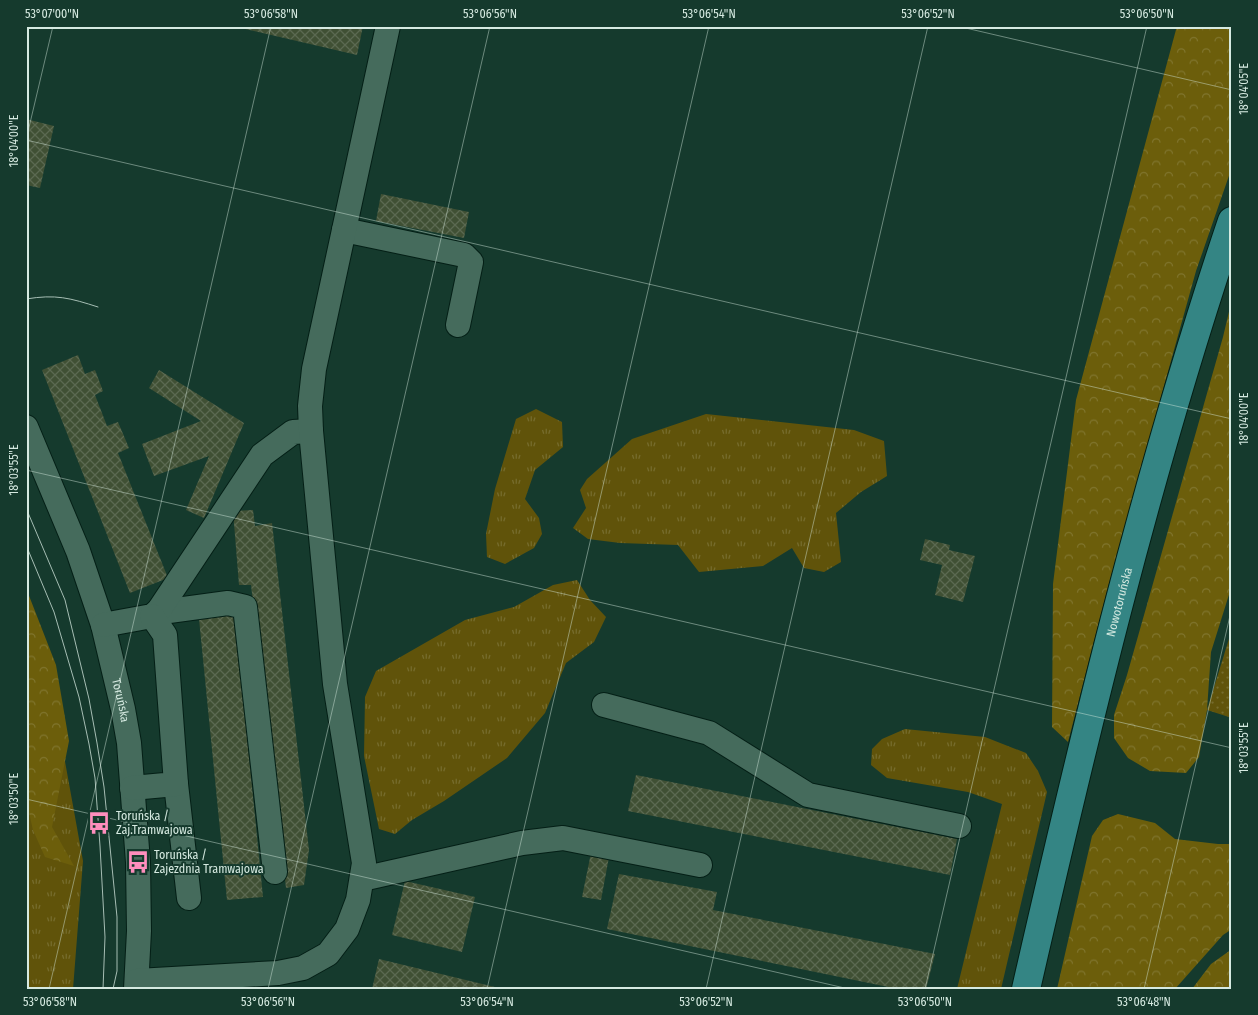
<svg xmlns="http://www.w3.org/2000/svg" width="1258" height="1015" viewBox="0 0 1258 1015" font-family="'Fira Sans Condensed',sans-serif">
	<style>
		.grass { fill: url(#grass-tufts) }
		.forest { fill: url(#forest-crowns) }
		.garden { fill: url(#garden-dots) }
		.building { fill: url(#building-cross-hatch) }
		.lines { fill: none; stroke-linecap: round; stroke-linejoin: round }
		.minor-casing { stroke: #041f16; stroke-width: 26 }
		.major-casing { stroke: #041f16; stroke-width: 30 }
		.minor { stroke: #456b5c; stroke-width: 24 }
		.major { stroke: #348584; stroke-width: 28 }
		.tram { stroke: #a6beb4; stroke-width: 1 }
		.ticks { fill: none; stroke: #d6eae1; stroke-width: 1; stroke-opacity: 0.45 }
		.labels { text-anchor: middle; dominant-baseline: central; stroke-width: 4; stroke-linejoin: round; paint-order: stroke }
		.street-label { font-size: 12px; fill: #d6eae1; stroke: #153a2d }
		.poi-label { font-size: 12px; fill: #d6eae1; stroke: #153a2d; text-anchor: start }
		.neatline { fill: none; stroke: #d6eae1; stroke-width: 2 }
		.ticks-label { font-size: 12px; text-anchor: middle; fill: #d6eae1 }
	</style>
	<defs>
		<pattern id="grass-tufts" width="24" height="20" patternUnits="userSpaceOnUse" patternTransform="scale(1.25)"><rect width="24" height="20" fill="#60530a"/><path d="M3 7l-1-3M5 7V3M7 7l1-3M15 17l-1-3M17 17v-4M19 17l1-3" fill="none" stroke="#766c2d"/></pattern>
		<pattern id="forest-crowns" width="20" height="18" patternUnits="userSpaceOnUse" patternTransform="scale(1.25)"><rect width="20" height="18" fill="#6c5e0b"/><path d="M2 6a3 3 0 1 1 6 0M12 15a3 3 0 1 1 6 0" fill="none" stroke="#80752e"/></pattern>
		<pattern id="garden-dots" width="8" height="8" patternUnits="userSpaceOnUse" patternTransform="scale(1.25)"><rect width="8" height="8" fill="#60530a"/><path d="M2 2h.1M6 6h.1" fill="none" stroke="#766c2d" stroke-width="1.8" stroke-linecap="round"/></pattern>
		<pattern id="building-cross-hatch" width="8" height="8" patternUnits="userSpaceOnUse" patternTransform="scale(1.25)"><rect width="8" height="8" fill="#405034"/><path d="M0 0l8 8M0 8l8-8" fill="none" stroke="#5b6951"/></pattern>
	</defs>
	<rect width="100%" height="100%" fill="#153a2d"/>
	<path class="grass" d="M536 409 562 422 563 447 535 470 525 499 539 518 542 534 534 548 505 564 487 557 486 534 495 489 516 419Z
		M706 414 854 430 884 441 887 476 861 492 836 513 841 562 824 572 804 568 792 548 763 566 699 572 678 545 620 543 588 539 573 528 586 508 580 490 587 479 632 439Z
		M577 580 590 600 606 617 594 642 566 663 545 713 507 758 444 801 412 820 395 834 379 829 364 756 365 697 376 671 465 620 514 607 553 585Z
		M26 612 49 673 83 861 73 989H26Z
		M905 729 985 737 1026 753 1038 771 1047 792 1001 989H957L1002 804 968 792 887 778 871 765 872 749 882 739Z"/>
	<path class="forest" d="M1177 26H1232V167L1196 271 1108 587 1068 742 1052 727 1053 584 1076 400Z
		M1232 299V585L1211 652 1207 710 1199 757 1186 773 1150 771 1128 758 1114 738V715L1127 675 1223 337Z
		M26 588 56 665 69 741 52 827 74 866 45 857 33 830 26 799Z
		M1118 814 1155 823 1175 839 1218 844H1232V929L1223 935 1175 989H1057L1092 836 1103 820Z
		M1232 949V989H1192L1211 964Z"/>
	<path class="garden" d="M1232 629V718L1207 710Z"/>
	<path class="building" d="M233 26H363L357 55Z
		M26 119 54 126 40 188 26 185Z
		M381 194 469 212 464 238 376 221Z
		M78 355 85 374 95 370 103 391 95 395 107 426 118 422 129 448 118 453 168 578 130 593 42 370Z
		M159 370 244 423 204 518 186 510 209 456 154 476 142 444 201 421 149 388Z
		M253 510 255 526 272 523 309 850 304 885 286 888 251 585H239L233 511Z
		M925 539 950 545 949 550 975 556 963 602 935 595 942 565 920 560Z
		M235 615 263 897 227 900 199 619Z
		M636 775 957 839 950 875 628 811Z
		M591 853 609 857 601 900 582 897Z
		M619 874 717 892 713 910 935 954 926 989H898L607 929Z
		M405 881 475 897 462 952 392 935Z
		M379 959 499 988V989H372Z"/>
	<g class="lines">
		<defs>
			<g id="minor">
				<path d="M344 230 464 255 471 262 458 325"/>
				<path id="s1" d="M26 427 78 551 103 625 123 709 129 743 138 862 139 931 136 989"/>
				<path d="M159 610 169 611 228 603 245 607 275 872"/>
				<path d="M103 625 152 616 159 610 262 455 293 432 311 431"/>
				<path d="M604 705 709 733 808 795 959 826"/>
				<path d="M176 784 189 898"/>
				<path d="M132 788 176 784 165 635 152 616"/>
				<path d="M362 879 522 843 563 838 700 865"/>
				<path d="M137 981 278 973 303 968 328 954 347 929 358 900 364 863 335 684 311 431 310 406 314 369 388 26"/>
			</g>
			<g id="major">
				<path id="s2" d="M1026 989C1085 731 1147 472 1232 221"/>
			</g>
		</defs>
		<use href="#minor" class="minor-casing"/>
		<use href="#major" class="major-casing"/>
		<use href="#minor" class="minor"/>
		<use href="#major" class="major"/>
		<path class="tram" d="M26 299C56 294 70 298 98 307
			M26 508 65 600 89 699 97 743 104 787 117 917V971L113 989
			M26 545 54 612 79 697 89 744 95 778 100 846 105 937 103 989"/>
	</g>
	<path class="ticks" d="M957 26 1232 90M26 140 1232 419M26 140 53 26M26 470 1232 748M26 799 849 989M49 989 271 26M268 989 490 26M487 989 709 26M706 989 928 26M925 989 1147 26M1144 989 1232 607"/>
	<defs>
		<symbol id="bus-bare" viewBox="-9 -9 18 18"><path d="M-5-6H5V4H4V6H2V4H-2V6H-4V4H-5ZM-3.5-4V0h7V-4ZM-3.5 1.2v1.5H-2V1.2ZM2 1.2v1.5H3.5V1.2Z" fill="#fe8ebd" stroke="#153a2d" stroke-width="2.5" paint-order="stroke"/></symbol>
	</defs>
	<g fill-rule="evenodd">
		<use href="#bus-bare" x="83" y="807" width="32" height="32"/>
		<use href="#bus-bare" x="122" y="846" width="32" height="32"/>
	</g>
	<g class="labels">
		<g class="street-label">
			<text stroke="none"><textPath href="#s2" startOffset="398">Nowotoruńska</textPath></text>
			<text stroke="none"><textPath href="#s1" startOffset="290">Toruńska</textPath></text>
		</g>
		<g class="poi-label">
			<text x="116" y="816">Toruńska /<tspan x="116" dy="14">Zaj.Tramwajowa</tspan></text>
			<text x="154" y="855">Toruńska /<tspan x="154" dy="14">Zajezdnia Tramwajowa</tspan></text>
		</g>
	</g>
	<rect width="1258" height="1015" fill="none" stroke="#153a2d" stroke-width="55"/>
	<rect x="28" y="28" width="1202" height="960" class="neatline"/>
	<g class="ticks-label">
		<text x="52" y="18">53°07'00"N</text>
		<text x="271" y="18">53°06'58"N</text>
		<text x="490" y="18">53°06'56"N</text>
		<text x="709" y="18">53°06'54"N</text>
		<text x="928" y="18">53°06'52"N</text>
		<text x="1147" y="18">53°06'50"N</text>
		<text transform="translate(1244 89) rotate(-90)" y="4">18°04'05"E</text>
		<text transform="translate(14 141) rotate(-90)" y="4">18°04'00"E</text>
		<text transform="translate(1244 419) rotate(-90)" y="4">18°04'00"E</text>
		<text transform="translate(14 470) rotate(-90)" y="4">18°03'55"E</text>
		<text transform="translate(1244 748) rotate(-90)" y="4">18°03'55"E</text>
		<text transform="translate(14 799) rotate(-90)" y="4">18°03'50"E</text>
		<text x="50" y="1006">53°06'58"N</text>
		<text x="268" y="1006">53°06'56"N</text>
		<text x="487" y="1006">53°06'54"N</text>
		<text x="706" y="1006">53°06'52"N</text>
		<text x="925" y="1006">53°06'50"N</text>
		<text x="1144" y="1006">53°06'48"N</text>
	</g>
</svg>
